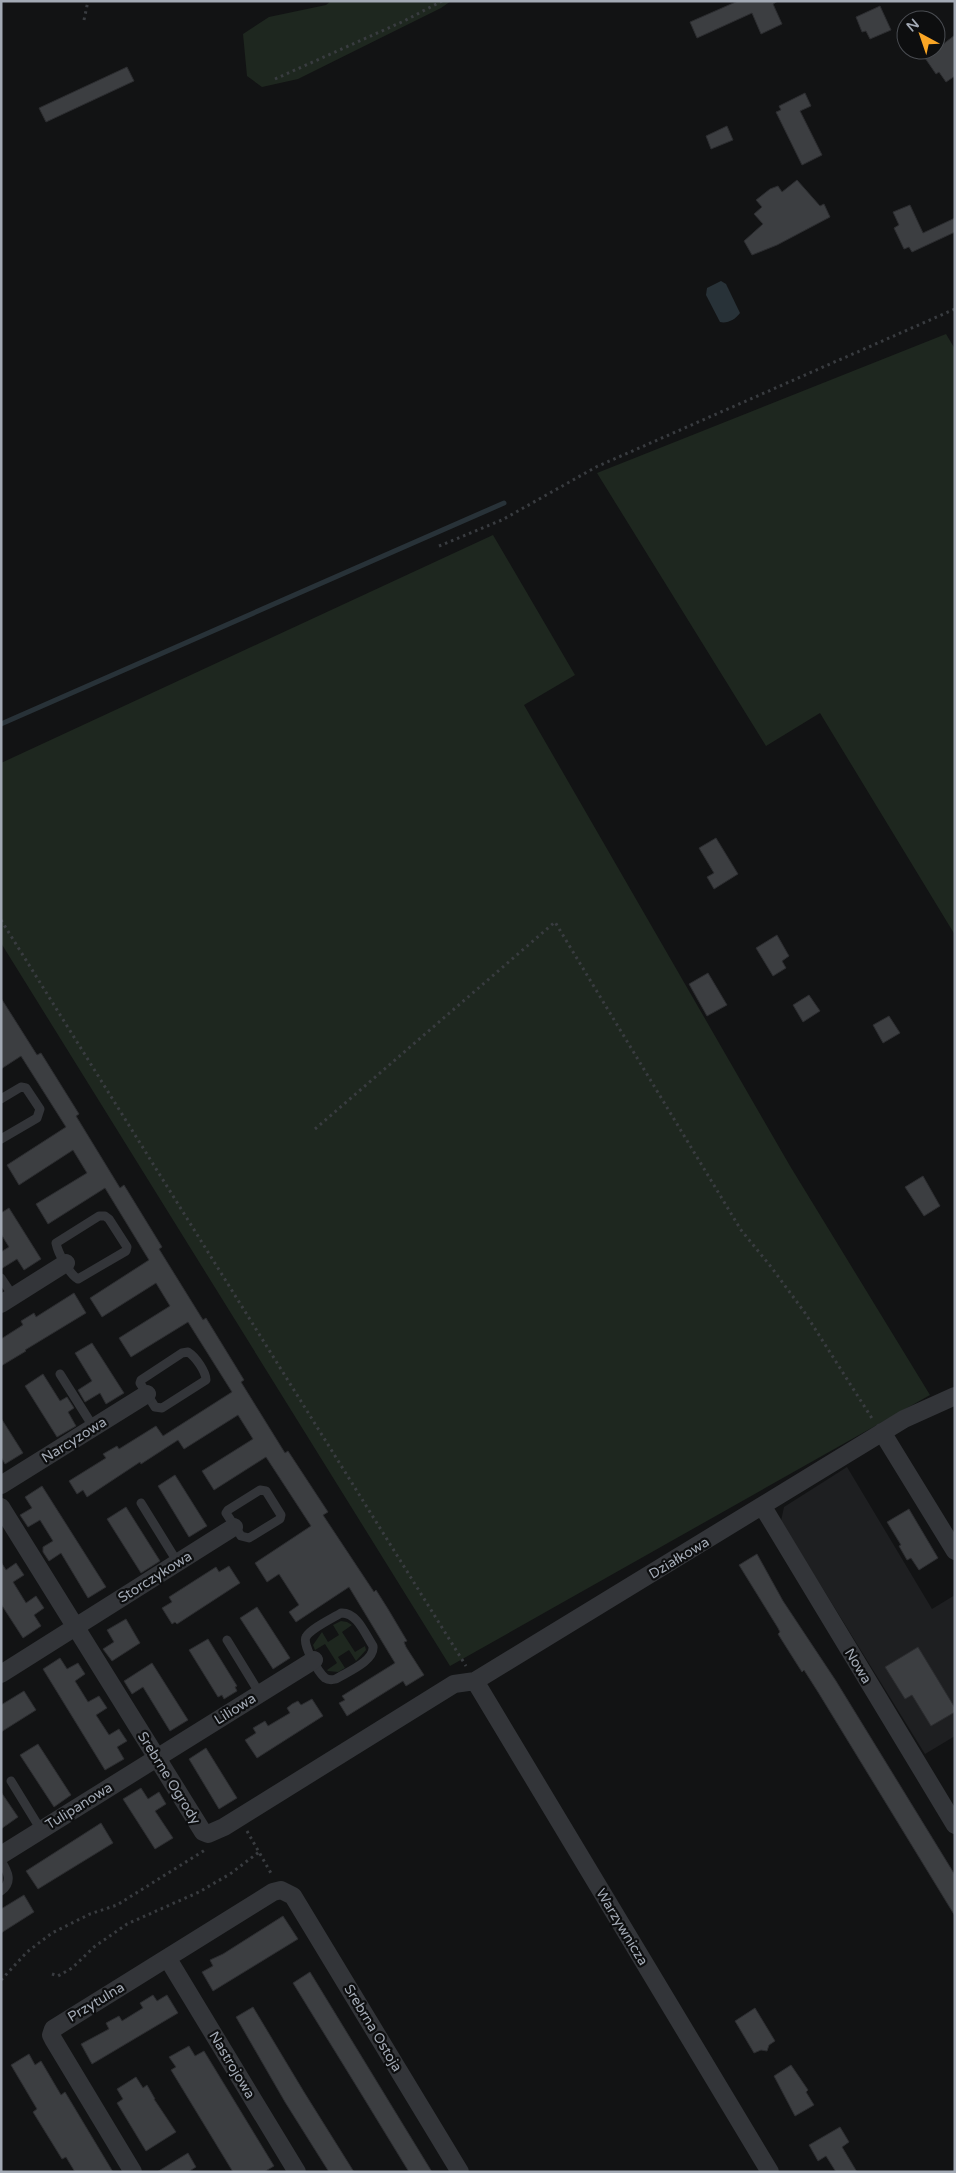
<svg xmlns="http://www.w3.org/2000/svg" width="956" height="2173" viewBox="0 0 956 2173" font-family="'Varela Round',sans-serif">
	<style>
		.built { fill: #1e1f21 }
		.green { fill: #1e271f }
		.water { fill: #283238 }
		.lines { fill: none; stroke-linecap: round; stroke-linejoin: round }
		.stream { stroke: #283238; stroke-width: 5 }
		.building { fill: #3c3e41; stroke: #2c2d30 }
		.path { stroke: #393c40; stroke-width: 3; stroke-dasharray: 2.5 4; stroke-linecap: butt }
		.service { stroke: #333539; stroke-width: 9 }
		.minor { stroke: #333539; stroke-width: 18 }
		.labels { text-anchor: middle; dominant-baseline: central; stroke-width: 4.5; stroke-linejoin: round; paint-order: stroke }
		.street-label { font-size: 14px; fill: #a3aab5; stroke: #0d0e0f }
	</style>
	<rect width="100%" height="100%" fill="#121314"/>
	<path class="built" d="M847 1467 932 1609 955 1595V1736L925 1754 781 1521 784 1507Z"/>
	<path class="green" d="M331 1H451L441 8 298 79 262 87 247 76 243 34 269 17 326 5Z
		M946 334 955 349V935L820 713 766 746 597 473Z
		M493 535 575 675 524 705 790 1166 930 1395 450 1666 1 943V763Z
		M341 1621 347 1622 352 1625 342 1632 355 1652 365 1646 366 1650 356 1661 349 1650 338 1657 345 1668 338 1672 328 1671 327 1670 337 1663 325 1644 315 1650 313 1645 322 1632 328 1642 339 1635 333 1625Z"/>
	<path class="water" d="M721 281 726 284 740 313C736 319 727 324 720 322L706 295 707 288Z"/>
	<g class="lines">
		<path class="stream" d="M1 724 504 503"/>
	</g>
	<path class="building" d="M738 1H778L773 4 782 24 761 34 752 13 697 38 690 22Z
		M880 6 891 30 870 39 866 31 862 32 856 17Z
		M955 35V76L946 82 939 72 936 74 925 58Z
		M127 67 134 81 46 122 39 108Z
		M805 93 811 106 800 111 822 155 802 165 776 112 781 110 779 106Z
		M727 126 733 140 711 149 706 136Z
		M797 180 820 206 824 204 830 217 777 245 752 255 744 241 763 224 754 214 762 207 756 200 770 189 778 186 782 192Z
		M910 205 923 233 955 218V232L912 252 909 247 904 249 894 228 899 225 893 212Z
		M716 838 738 874 714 889 707 877 714 873 699 848Z
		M777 935 789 956 782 961 786 968 773 976 756 948Z
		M708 973 727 1005 707 1016 689 984Z
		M809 995 820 1011 803 1022 793 1005Z
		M1 998 37 1055 41 1053 79 1114 76 1116 120 1188 124 1185 162 1247 159 1249 203 1320 206 1318 244 1380 241 1382 285 1453 288 1451 328 1512 323 1515 374 1592 376 1590 388 1609 407 1641 404 1642 406 1647 424 1675 406 1686 403 1681 347 1716 339 1703 345 1700 342 1696 395 1663 349 1587 296 1622 289 1612 299 1605 279 1574 267 1582 255 1563 311 1526 266 1457 214 1490 202 1471 253 1439 238 1415 184 1449 178 1440 141 1464 140 1462 87 1497 83 1490 77 1494 69 1481 106 1458 103 1454 117 1446 119 1449 156 1426 163 1436 232 1392 188 1322 131 1357 119 1338 170 1306 156 1283 102 1317 90 1298 149 1260 105 1188 48 1224 36 1204 87 1173 73 1150 19 1185 7 1165 66 1127 21 1056 1 1069Z
		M889 1016 900 1033 883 1043 873 1025Z
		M923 1176 940 1206 924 1216 905 1187Z
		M9 1208 41 1259 24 1270 17 1259 1 1269V1252L9 1247 1 1234V1213Z
		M74 1293 86 1313 25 1350 26 1351 1 1366V1339L23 1325 21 1321 34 1313 36 1317Z
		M92 1343 124 1393 106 1404 100 1393 85 1402 78 1390 92 1381 75 1353Z
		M43 1374 60 1401 67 1397 74 1408 68 1412 76 1426 57 1437 25 1386Z
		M1 1418 23 1453 5 1464 1 1457Z
		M175 1475 207 1526 189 1537 158 1486Z
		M42 1486 106 1587 88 1598 61 1553 49 1561 43 1552V1547L53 1541 40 1520 28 1527 20 1515 32 1508 25 1497Z
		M126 1507 160 1561 141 1573 107 1519Z
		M909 1509 938 1558 919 1570 911 1558 907 1560 899 1546 901 1545 887 1522Z
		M757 1554 783 1601 836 1681 955 1875V1916L818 1692 804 1670 802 1672 795 1661 778 1634 780 1632 778 1628 739 1565Z
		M1 1562 6 1570 16 1563 24 1575 13 1582 26 1603 36 1596 44 1608 34 1615 41 1626 23 1638 1 1604Z
		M229 1566 240 1583 177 1624 175 1622 172 1624 162 1608 172 1602 169 1597 216 1567 219 1572Z
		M257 1607 290 1658 273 1669 240 1618Z
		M126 1619 140 1643 112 1661 103 1649 114 1642 107 1630Z
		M208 1639 237 1686 235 1687 237 1691 224 1699 222 1695 218 1697 189 1650Z
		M918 1647 955 1708V1712L931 1726 912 1695 905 1699 885 1667Z
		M60 1658 67 1669 78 1663 85 1674 75 1681 88 1702 99 1696 107 1708 96 1715 109 1735 119 1729 127 1741 117 1747 124 1759 105 1770 43 1669Z
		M152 1663 188 1720 170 1731 143 1687 132 1694 124 1681Z
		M24 1691 36 1710 1 1732V1705Z
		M312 1699 323 1716 257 1758 245 1740 256 1733 253 1728 265 1721 268 1726 290 1713 287 1708 292 1704 298 1701 301 1705Z
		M38 1744 71 1795 54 1807 20 1755Z
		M206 1748 237 1798 219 1809 189 1759Z
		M141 1788 148 1799 159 1792 166 1804 155 1811 173 1838 155 1849 123 1799Z
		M1 1792 18 1817 1 1829Z
		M101 1823 113 1843 38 1889 26 1871Z
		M24 1895 34 1912 1 1933V1909Z
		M283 1916 298 1939 213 1991 202 1972 213 1966 210 1960 223 1954Z
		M310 1972 410 2136 432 2172H409L365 2100 293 1983Z
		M153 1995 157 2001 167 1995 178 2013 92 2064 81 2044 109 2029 106 2023 119 2016 122 2021 143 2008 140 2003Z
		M253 2007 304 2092 354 2172H329L285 2102 236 2017Z
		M755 2008 775 2041 769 2045 767 2051 761 2050 754 2053 735 2021Z
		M189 2046 195 2056 204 2051 274 2166 264 2172H233L171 2070 176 2067 169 2057Z
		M29 2054 35 2065 41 2061 61 2095 65 2092 113 2172H75L66 2157 62 2159 33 2112 37 2109 11 2065Z
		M791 2065 808 2090 806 2092 814 2105 795 2116 774 2076Z
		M136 2077 143 2088 147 2085 155 2099H154L176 2132 146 2151 117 2103 123 2099 117 2089Z
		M840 2127 849 2142 842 2147 857 2172H836L826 2156 818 2161 809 2145Z
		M188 2153 196 2167 188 2172H157Z"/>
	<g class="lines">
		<path class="path" d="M84 20 88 1
			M275 79 404 21 442 1
			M439 546 502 520 596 467 955 309
			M1 920 466 1666
			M315 1129 555 922 741 1230 772 1268 805 1313 873 1420
			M247 1831 272 1875
			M52 1974 58 1976 72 1968 94 1947 127 1924 199 1892 230 1874 259 1852
			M1 1980 27 1952 52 1933 90 1914 117 1905 205 1850"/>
		<path class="service" d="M1 1099 21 1087 26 1088 40 1109 37 1118 1 1139
			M99 1216H105L109 1219 127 1247 126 1251 78 1279C69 1274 58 1253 56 1243Z
			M1 1278 13 1296
			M188 1352C196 1357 206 1372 206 1380L162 1408 155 1407 140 1383 141 1380 182 1353Z
			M60 1374 94 1428
			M260 1490 266 1491 281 1515 280 1519 249 1538 241 1536 226 1513 228 1510Z
			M141 1503 178 1563
			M341 1613C357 1612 365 1634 373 1646 375 1661 347 1672 336 1679 332 1680 328 1680 325 1678 318 1672 302 1644 306 1637 310 1629 333 1618 341 1613Z
			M227 1640 260 1694
			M11 1781 41 1830
			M1 1861C8 1872 13 1882 1 1891"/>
		<path class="minor" d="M1 1304 66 1263
			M882 1432 955 1551
			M1 1485 147 1394
			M1 1507 203 1832 208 1834 224 1827 454 1684 475 1681 904 1419 955 1396
			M763 1507 955 1825
			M1 1674 234 1527
			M475 1681 770 2172
			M1 1855 314 1660
			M168 1959 297 2172
			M133 2172 53 2039 51 2035 53 2029 273 1892 281 1890 293 1896 460 2172"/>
	</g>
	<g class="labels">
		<g class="street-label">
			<text transform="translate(74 1440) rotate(-32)">Narcyzowa</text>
			<text transform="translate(679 1558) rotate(-31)">Działkowa</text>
			<text transform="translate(155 1577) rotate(-32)">Storczykowa</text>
			<text transform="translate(858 1666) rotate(59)">Nowa</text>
			<text transform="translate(235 1709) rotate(-32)">Liliowa</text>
			<text transform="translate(169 1778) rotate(58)">Srebrne Ogrody</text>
			<text transform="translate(79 1806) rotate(-32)">Tulipanowa</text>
			<text transform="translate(622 1927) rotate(59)">Warzywnicza</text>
			<text transform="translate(96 2002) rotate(-31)">Przytulna</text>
			<text transform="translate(373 2028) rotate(59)">Srebrna Ostoja</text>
			<text transform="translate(232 2065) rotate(59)">Nastrojowa</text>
		</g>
	</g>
	<rect width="956" height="2173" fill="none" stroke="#a3aab5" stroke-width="5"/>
	<g transform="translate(921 35) rotate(320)"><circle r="24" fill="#0d0e0f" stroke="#494c51"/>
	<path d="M0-4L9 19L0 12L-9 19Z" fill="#faa625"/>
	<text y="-8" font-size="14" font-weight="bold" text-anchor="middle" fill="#a3aab5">N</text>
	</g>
</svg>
